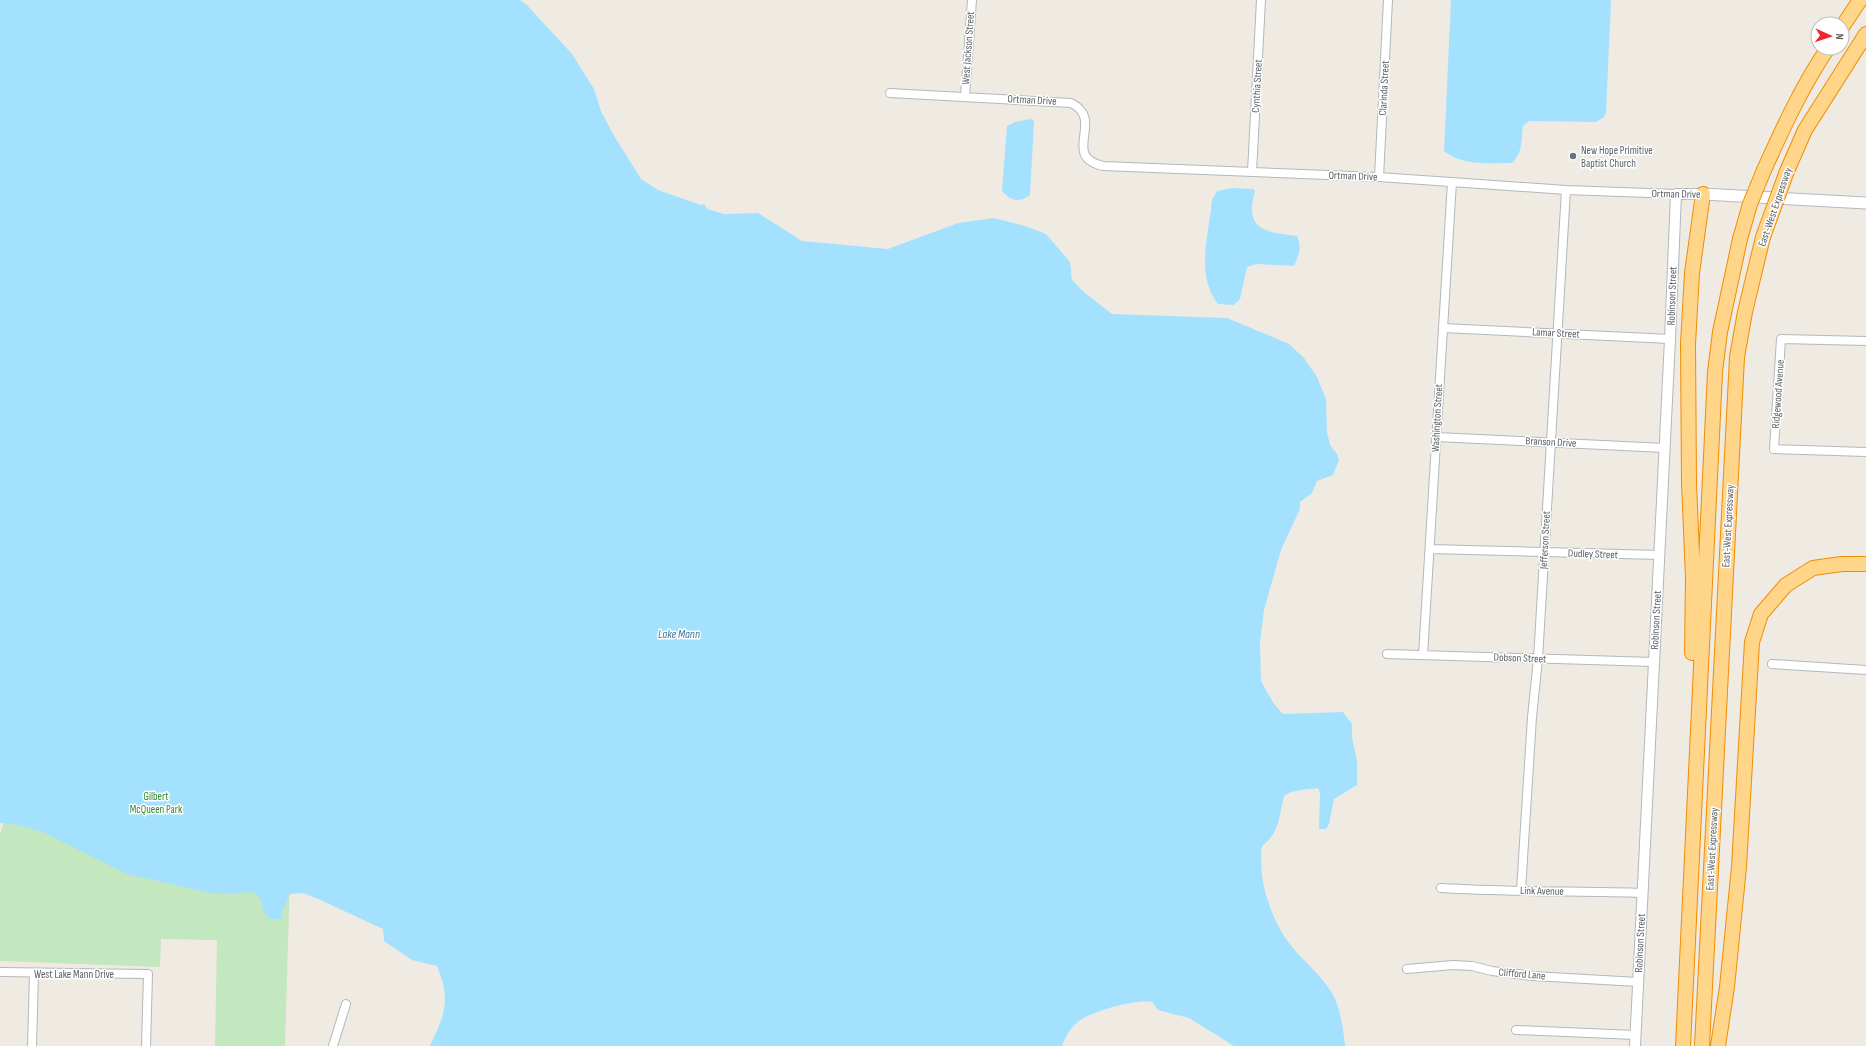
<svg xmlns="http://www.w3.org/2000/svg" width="1866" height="1046" viewBox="0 0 1866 1046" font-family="'Sofia Sans Condensed',sans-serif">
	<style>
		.green { fill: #c3e7be }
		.water { fill: #a3e1ff }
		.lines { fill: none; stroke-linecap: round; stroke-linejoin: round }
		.minor-casing { stroke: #b4b7bb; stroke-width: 10 }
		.tertiary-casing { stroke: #b4b7bb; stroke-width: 12 }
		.secondary-casing { stroke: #b5b9be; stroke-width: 13 }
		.motorway-casing { stroke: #f28c00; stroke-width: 16 }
		.minor { stroke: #fff; stroke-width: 8 }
		.tertiary { stroke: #fff; stroke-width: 10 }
		.secondary { stroke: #fff; stroke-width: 11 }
		.motorway { stroke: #ffd58a; stroke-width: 14 }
		.motorway-bridge-casing { stroke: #f28c00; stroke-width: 16; stroke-linecap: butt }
		.motorway-bridge { stroke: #ffd58a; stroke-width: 14 }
		.worship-dot { fill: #6b7280; stroke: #fff; stroke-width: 1.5 }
		.labels { text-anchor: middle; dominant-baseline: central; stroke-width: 3; stroke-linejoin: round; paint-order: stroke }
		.street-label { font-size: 11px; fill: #5b6065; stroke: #fff }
		.worship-label { font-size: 11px; fill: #5b616d; stroke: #fff; text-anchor: start }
		.park-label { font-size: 11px; fill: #368631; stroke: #fff }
		.water-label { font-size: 12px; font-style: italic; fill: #3777a3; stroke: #fff }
	</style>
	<rect width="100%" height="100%" fill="#efebe3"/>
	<path class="green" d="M86 592 298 604 285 1046H215L217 940 161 939 160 967 0 961V834Z"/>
	<path class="water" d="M0 0H520L526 4 572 54 594 89 601 111 613 134 641 179 658 190 701 205 704 204 707 209 724 214 758 213 802 241 888 249 958 223 994 218 1025 226 1046 234 1070 262 1072 280 1085 293 1112 314 1227 318 1289 344 1304 358 1317 377 1326 399 1327 432 1330 445 1337 454 1339 460 1333 475 1317 481 1312 493 1300 502V509L1281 550 1264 610 1260 642 1261 681 1274 704 1283 714 1343 712 1352 724V738L1357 761V785L1334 799 1329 824 1326 829H1319L1320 793 1318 788C1306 790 1294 789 1284 796 1279 815 1280 833 1262 846 1258 876 1268 910 1284 936 1297 957 1320 972 1332 993 1341 1009 1343 1028 1345 1046H1234L1189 1018 1158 1010 1152 1002C1136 999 1097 1010 1082 1019 1072 1025 1066 1035 1062 1046H430C445 1014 451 1001 437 966L412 960 384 941 383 929 316 898 303 893 290 894 282 911 281 919H269L263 910 261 899 253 892 216 894 127 874 45 833 20 825 0 823Z
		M1451 0H1611L1606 113 1603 118 1596 122 1529 121 1523 126C1521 141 1523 152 1512 163 1491 163 1461 166 1444 151Z
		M1030 119 1033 120 1034 123 1030 195C1019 203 1011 201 1002 191L1007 126 1015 122Z
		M1232 188 1253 189 1255 191C1244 230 1264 232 1297 236 1302 247 1299 255 1294 266L1257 264 1247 267 1240 299 1234 305 1218 304C1195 274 1209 235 1212 200L1217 191Z"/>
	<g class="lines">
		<defs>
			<path id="minor" d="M890 93 1071 103C1106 120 1060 156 1103 166L1379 177 1566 190 1676 194
				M965 97 972 0
				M1252 172 1261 0
				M1379 177 1388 0
				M1443 328 1670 339
				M1866 341 1781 339 1774 449 1866 452
				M1436 437 1665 448
				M1430 549 1660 555
				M1387 654 1654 662
				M1423 655 1452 182
				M1772 664 1866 670
				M1441 888C1508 892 1576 891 1643 893
				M1521 890 1532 717 1538 659 1566 190
				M1407 969 1453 965 1472 966 1492 971 1533 976 1638 982
				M0 972 148 974 146 1046
				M1516 1030 1635 1035
				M32 1046 34 973
				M333 1046 346 1004"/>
			<path id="tertiary" d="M1635 1046 1670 339 1676 194H1703"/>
			<path id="secondary" d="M1703 194 1866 203"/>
			<path id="motorway" d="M1842 27 1860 0
				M1764 170C1783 128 1802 86 1828 48
				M1787 171 1805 130 1866 34
				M1692 653 1693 578 1689 483 1688 344 1692 273 1703 194
				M1683 1046 1715 372 1720 332 1740 239
				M1702 1046 1737 357 1745 312 1763 237
				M1718 1046 1727 987 1739 867 1752 642 1761 614 1786 585 1813 568 1842 564H1866"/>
		</defs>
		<use href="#minor" class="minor-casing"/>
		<use href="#tertiary" class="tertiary-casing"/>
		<use href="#secondary" class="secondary-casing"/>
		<use href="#motorway" class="motorway-casing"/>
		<use href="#minor" class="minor"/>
		<use href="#tertiary" class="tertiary"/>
		<use href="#secondary" class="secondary"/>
		<use href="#motorway" class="motorway"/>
		<defs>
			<path id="motorway-bridge" d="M1763 237 1787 171
				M1740 239 1750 204 1764 170"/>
		</defs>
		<use href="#motorway-bridge" class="motorway-bridge-casing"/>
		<use href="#motorway-bridge" class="motorway-bridge"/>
	</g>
	<circle class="worship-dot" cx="1573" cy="156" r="4"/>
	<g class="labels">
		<g class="street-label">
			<text transform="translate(968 48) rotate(-86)">West Jackson Street</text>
			<text transform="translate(1257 86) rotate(-87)">Cynthia Street</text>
			<text transform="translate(1384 88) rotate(-87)">Clarinda Street</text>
			<text transform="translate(1032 100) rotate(3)">Ortman Drive</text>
			<text transform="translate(1353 176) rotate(2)">Ortman Drive</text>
			<text transform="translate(1676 194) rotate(1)">Ortman Drive</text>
			<text transform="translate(1775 207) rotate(-71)">East-West Expressway</text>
			<text transform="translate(1672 296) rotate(-88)">Robinson Street</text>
			<text transform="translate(1556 333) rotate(3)">Lamar Street</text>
			<text transform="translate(1778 394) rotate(-86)">Ridgewood Avenue</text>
			<text transform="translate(1437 418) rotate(-87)">Washington Street</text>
			<text transform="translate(1551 442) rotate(3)">Branson Drive</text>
			<text transform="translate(1728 526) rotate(-87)">East-West Expressway</text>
			<text transform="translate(1545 540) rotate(-87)">Jefferson Street</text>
			<text transform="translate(1593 554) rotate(2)">Dudley Street</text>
			<text transform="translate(1656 620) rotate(-87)">Robinson Street</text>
			<text transform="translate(1520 658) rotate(2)">Dobson Street</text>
			<text transform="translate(1712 849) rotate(-87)">East-West Expressway</text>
			<text transform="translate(1542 891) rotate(1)">Link Avenue</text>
			<text transform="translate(1640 943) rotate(-87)">Robinson Street</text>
			<text x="74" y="974">West Lake Mann Drive</text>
			<text transform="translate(1522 974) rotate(5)">Clifford Lane</text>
		</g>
		<g class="worship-label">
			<text x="1581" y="150">New Hope Primitive<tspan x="1581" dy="13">Baptist Church</tspan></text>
		</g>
		<g class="park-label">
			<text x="156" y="796">Gilbert<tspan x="156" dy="13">McQueen Park</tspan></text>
		</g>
		<g class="water-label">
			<text x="679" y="634">Lake Mann</text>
		</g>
	</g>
	<g transform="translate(1830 36) rotate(93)"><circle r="19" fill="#ffffff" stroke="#bdbfc1"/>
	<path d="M0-3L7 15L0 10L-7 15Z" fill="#f1272d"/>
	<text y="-6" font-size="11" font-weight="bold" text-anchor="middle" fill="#5b6065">N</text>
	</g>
</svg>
